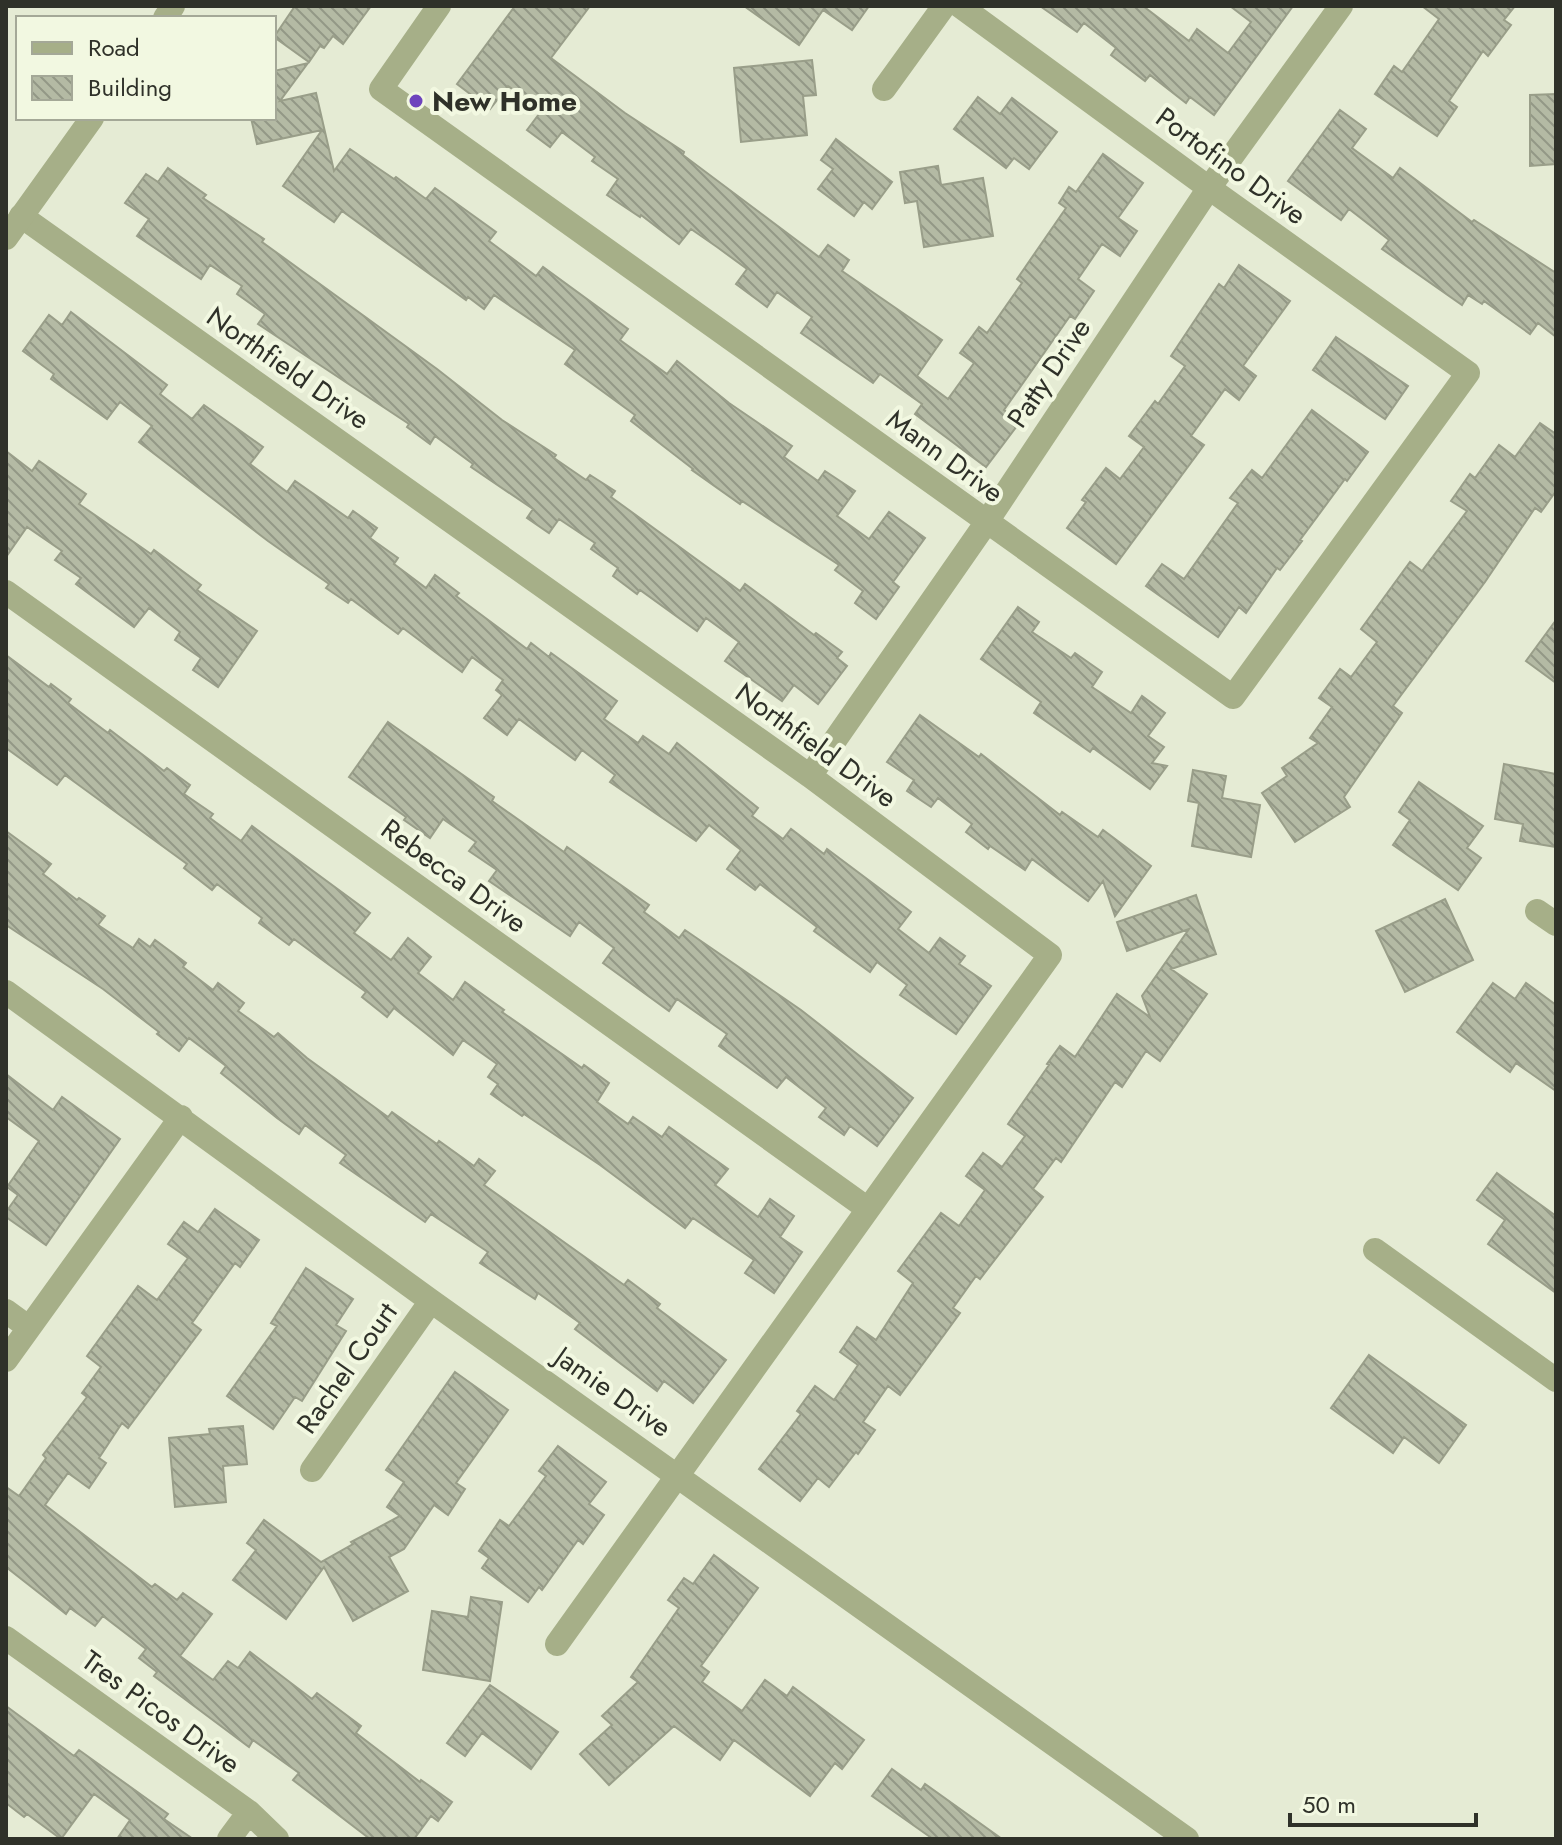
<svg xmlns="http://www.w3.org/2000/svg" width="1562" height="1845" viewBox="0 0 1562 1845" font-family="Jost,sans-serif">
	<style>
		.building { fill: url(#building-back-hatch); stroke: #999e89; stroke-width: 2 }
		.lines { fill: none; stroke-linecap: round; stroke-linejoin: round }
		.minor { stroke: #a6af88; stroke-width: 24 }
		.tertiary { stroke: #a6af88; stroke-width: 24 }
		.poi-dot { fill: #6e44bd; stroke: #f2f8e1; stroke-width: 3 }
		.labels { text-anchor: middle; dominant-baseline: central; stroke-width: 8; stroke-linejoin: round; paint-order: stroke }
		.poi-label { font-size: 28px; font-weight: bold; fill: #2f3129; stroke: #f2f8e1; text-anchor: start }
		.street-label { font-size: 28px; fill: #2f3129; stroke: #f2f8e1 }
	</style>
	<defs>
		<pattern id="building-back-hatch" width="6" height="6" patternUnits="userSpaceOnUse" patternTransform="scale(2)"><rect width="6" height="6" fill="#b4baa4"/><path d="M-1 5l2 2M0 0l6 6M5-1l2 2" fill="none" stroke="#939886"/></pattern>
	</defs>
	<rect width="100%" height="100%" fill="#e5ebd4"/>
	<path class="building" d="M295 6H371L343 44 333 36 324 48 320 46 309 62 274 37Z
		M515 6H590L551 58 625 113 684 152 683 155 819 257 828 245 849 260 842 271 942 340 917 376 948 399 974 363 960 353 979 327 987 333 1022 283 1017 279 1066 208 1059 203 1069 187 1076 192 1103 154 1143 183 1118 218 1137 231 1120 256 1102 244 1078 279 1094 291 1075 319 1070 316 1004 410 1020 422 986 467 915 414 922 404 880 374 873 383 801 333 812 317 777 292 767 307 736 284 747 269 717 247 691 229 679 244 641 215 640 217 607 195 618 179 592 161 595 157 562 132 550 147 527 130 542 110 508 86 490 109 457 84Z
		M744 6H869L852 30 823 10 799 45Z
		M1040 6H1143L1189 41 1197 29 1228 53 1251 22 1230 6H1293L1214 115 1190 97 1186 103 1150 75 1145 81 1111 55 1116 48 1084 23 1077 32Z
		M1422 6H1515L1504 20 1511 25 1488 56 1483 51 1449 101 1457 107 1437 136 1375 94 1394 66 1402 72 1439 19Z
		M812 60 816 95 803 96 807 135 741 142 734 68Z
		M308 63 280 101 316 93 334 171 350 149 394 179 396 177 426 199 435 188 496 232 489 241 536 276 543 267 628 329 620 340 667 374 677 361 729 403 792 446 784 457 818 481 825 471 855 491 837 516 869 539 889 512 925 538 893 582 899 587 876 619 855 603 863 591 835 570 839 565 742 501 740 504 692 470 693 469 631 421 635 415 565 364 575 350 494 295 484 309 468 297 466 300 342 211 334 222 283 186 322 130 257 144 251 118H274V71Z
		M1556 94V164L1530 166V95Z
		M978 97 1000 114 1012 98 1057 132 1029 169 1014 158 1006 168 954 129Z
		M1340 110 1366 129 1352 148 1393 178 1400 168 1472 222 1474 220 1556 273V337L1538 323 1530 334 1484 301 1482 304 1468 295 1462 305 1382 249 1389 240 1349 209 1341 220 1288 181Z
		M836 139 892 182 872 209 864 202 854 216 818 189 833 169 821 160Z
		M938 166 941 185 983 178 993 236 924 247 917 201 905 203 900 172Z
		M168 168 206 195 203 198 264 239 262 242 437 369 502 420 556 455 554 458 586 480 590 475 615 491 611 497 740 591 745 584 814 635 816 633 842 652 837 658 847 666 818 704 794 685 782 701 725 661 739 642 706 618 697 631 640 590 637 594 613 576 618 568 591 549 595 543 559 519 549 533 527 518 533 509 471 467 473 464 435 436 430 444 407 427 409 424 258 324 265 314 237 294 242 286 210 265 201 279 137 236 149 219 125 203 146 174 158 182Z
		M1239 265 1290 301 1243 366 1256 376 1239 400 1225 389 1191 436 1204 445 1116 564 1067 528 1086 502 1082 500 1106 468 1120 479 1144 447 1129 436 1155 401 1158 404 1185 366 1171 356 1219 284 1224 288Z
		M71 312 167 385 160 394 192 419 204 405 263 447 250 464 287 492 295 481 348 518 353 511 377 528 370 538 398 558 394 564 426 588 435 575 459 593 456 596 527 649 531 643 549 657 551 653 617 701 604 719 638 743 643 736 669 754 677 743 758 808 752 816 783 839 791 829 824 854 827 849 911 912 898 929 929 953 940 938 965 956 959 964 991 986 956 1034 900 995 907 985 877 962 870 972 814 931 817 927 760 884 755 890 727 869 741 850 709 825 696 841 610 782 615 775 582 750 575 760 519 719 507 735 484 718 502 695 496 690 503 680 472 657 462 672 403 628 398 634 351 599 348 603 326 588 329 584 268 541 139 442 152 426 120 402 107 419 51 379 54 374 23 351 49 315 62 325Z
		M1336 337 1408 386 1385 419 1313 370Z
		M1312 410 1368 452 1347 481 1345 479 1300 540 1302 541 1280 570 1277 568 1246 613 1239 607 1218 637 1146 586 1162 564 1184 579 1238 503 1230 498 1252 470 1262 478Z
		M1540 423 1556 434V491L1541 512 1535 508 1485 582 1393 706 1402 713 1344 797 1350 807 1295 842 1262 793 1287 776 1282 768 1318 743 1310 738 1332 707 1319 698 1340 669 1351 677 1377 642 1361 629 1410 562 1422 571 1467 511 1451 501 1470 474 1475 478 1499 445 1515 457Z
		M6 451 32 471 39 461 86 494 79 504 151 554 154 550 201 585 197 590 257 631 218 687 193 670 201 658 175 640 180 632 149 608 134 627 76 584 81 578 55 560 62 551 27 527 6 557Z
		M1018 607 1039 622 1032 632 1071 658 1075 653 1102 672 1092 687 1131 713 1142 696 1165 713 1148 736 1164 747 1152 763 1167 766 1150 789 1093 748 1090 752 1034 713 1041 702 981 659Z
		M1556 620V683L1526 661Z
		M6 655 49 687 51 684 71 699 68 703 108 733 110 730 164 771 167 768 190 785 184 794 213 814 210 818 241 841 252 826 370 913 354 933 391 960 408 938 431 957 418 973 453 1000 465 982 504 1010 502 1012 582 1068 584 1065 609 1083 597 1102 628 1124 633 1117 662 1137 669 1127 728 1169 715 1185 758 1217 770 1199 794 1216 780 1237 802 1252 774 1293 745 1273 754 1260 693 1218 685 1228 600 1165 524 1114 522 1116 491 1094 498 1084 488 1077 497 1064 463 1040 453 1055 394 1008 387 1017 362 997 366 992 294 939 289 945 259 923 262 918 217 884 212 890 184 868 187 864 65 775 57 785 6 748Z
		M920 715 979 757 981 754 1060 815 1062 812 1098 837 1103 830 1151 866 1115 916 1103 881 1088 901 1032 859 1025 870 990 846 988 849 966 832 972 824 938 798 931 807 907 791 914 780 887 762Z
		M388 722 494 797 492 801 564 852 567 847 649 905 644 912 679 938 685 930 801 1010 913 1098 877 1146 850 1126 844 1135 819 1117 826 1108 786 1077 777 1088 719 1046 727 1034 677 999 669 1011 603 963 614 948 579 922 570 936 489 881 497 870 469 851 476 842 443 819 430 838 404 820 406 817 349 777Z
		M1504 764 1556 774V847L1520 841 1523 824 1495 819Z
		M1193 770 1226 776 1222 798 1260 805 1251 857 1192 846 1199 803 1188 801Z
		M1419 782 1483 826 1467 848 1481 858 1458 890 1393 845 1410 820 1399 812Z
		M6 831 51 864 43 874 77 900 79 898 105 916 98 925 133 948 139 939 150 947 155 940 186 963 183 967 213 990 218 983 244 1003 238 1011 274 1037 278 1033 307 1058 388 1117 392 1112 437 1144 439 1141 474 1166 479 1159 495 1171 484 1185 624 1285 628 1280 660 1304 657 1308 726 1360 693 1403 664 1381 657 1391 575 1329 580 1323 538 1293 535 1299 480 1263 488 1252 431 1214 425 1222 382 1192 340 1163 346 1155 305 1125 299 1134 277 1118 221 1073 226 1066 189 1038 179 1051 157 1034 159 1032 103 989 6 925Z
		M1196 895 1216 954 1171 969 1207 994 1160 1061 1146 1051 1122 1087 1115 1082 1061 1162 1056 1158 1033 1189 1043 1197 980 1279 976 1276 953 1308 960 1313 900 1395 888 1386 863 1422 875 1430 858 1454 856 1452 829 1487 818 1478 800 1501 759 1469 801 1414 797 1411 815 1386 834 1400 858 1365 840 1352 857 1327 876 1340 913 1283 898 1271 941 1213 959 1226 985 1190 966 1176 983 1153 1002 1167 1025 1136 1008 1124 1049 1065 1047 1064 1060 1046 1075 1057 1117 994 1150 1017 1142 996 1189 929 1127 951 1117 922Z
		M1445 899 1473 960 1405 992 1376 931Z
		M1493 983 1515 999 1526 983 1556 1005V1091L1516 1063 1510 1072 1457 1032Z
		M6 1074 53 1110 62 1097 120 1139 46 1245 6 1217V1212L18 1195 7 1187 39 1141 6 1117Z
		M1497 1173 1556 1216V1293L1488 1244 1505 1220 1477 1200Z
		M215 1209 259 1240 240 1267 235 1263 192 1323 201 1330 128 1428 122 1423 99 1458 106 1463 89 1488 68 1473 45 1505 152 1587 155 1584 177 1600 183 1593 212 1614 180 1656 213 1680 228 1661 238 1668 250 1652 312 1699 317 1693 361 1726 356 1733 420 1782 421 1780 452 1802 438 1821 431 1816 414 1839H370L293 1780 299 1773 253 1740 249 1747 154 1676 157 1672 139 1658 146 1649 103 1616 95 1626 70 1608 66 1614 6 1567V1487L19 1496 46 1458 43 1455 87 1397 82 1393 101 1367 87 1356 138 1286 157 1300 188 1258 168 1244 184 1222 198 1232Z
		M306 1268 353 1299 336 1325 346 1331 302 1401 295 1397 273 1429 227 1396 277 1326 271 1323Z
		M1369 1355 1466 1425 1439 1463 1404 1437 1393 1453 1331 1408Z
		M455 1372 508 1410 456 1483 465 1489 448 1515 434 1505 404 1549 389 1557 408 1591 353 1621 324 1567 286 1619 233 1580 256 1550 247 1543 264 1520 321 1562 353 1544 351 1542 400 1516 387 1507 404 1482 386 1470Z
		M243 1426 247 1464 223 1466 226 1502 175 1507 169 1438 210 1434 209 1429Z
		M558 1446 606 1482 589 1504 604 1515 583 1544 578 1540 542 1590 539 1587 528 1602 482 1568 489 1558 479 1551 500 1520 509 1526 546 1476 539 1471Z
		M714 1555 758 1588 701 1666 709 1672 702 1682 742 1711 765 1680 787 1696 793 1687 864 1740 842 1769 835 1763 810 1796 734 1740 720 1760 674 1726 609 1785 580 1754 612 1725 602 1716 638 1682 631 1677 679 1608 668 1600 684 1578 693 1584Z
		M471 1597 502 1602 490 1681 423 1670 432 1611 468 1617Z
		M490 1685 558 1732 531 1769 482 1733 465 1756 447 1743Z
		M6 1706 74 1756 79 1750 168 1814 164 1819 193 1839H117L130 1820 94 1794 61 1839 27 1814 24 1817 6 1803Z
		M892 1769 921 1790 925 1784 1002 1839H933L872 1796Z"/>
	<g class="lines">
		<path class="minor" d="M439 6 381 89 1233 697 1468 373 1209 188 960 6
			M884 89 944 6
			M21 216 810 776 1050 955 557 1644
			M6 592 868 1209
			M810 776 986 523 1209 188 1341 6
			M1537 911 1556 924
			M6 992 431 1301 1187 1839
			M1375 1250 1556 1380
			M6 1311 28 1327
			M6 1360 181 1117
			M312 1470 431 1301
			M6 1638 249 1812 277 1839
			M229 1839 249 1812"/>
		<path class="tertiary" d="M165 18 173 6
			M6 238 92 118"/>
	</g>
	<circle class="poi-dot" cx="416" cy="101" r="8"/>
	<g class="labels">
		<g class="poi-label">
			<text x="432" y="101">New Home</text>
		</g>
		<g class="street-label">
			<text transform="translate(1231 166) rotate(36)">Portofino Drive</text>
			<text transform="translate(288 368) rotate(35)">Northfield Drive</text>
			<text transform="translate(1049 373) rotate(-56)">Patty Drive</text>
			<text transform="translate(945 456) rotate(36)">Mann Drive</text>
			<text transform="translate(816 745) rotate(36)">Northfield Drive</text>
			<text transform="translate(454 876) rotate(36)">Rebecca Drive</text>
			<text transform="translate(347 1368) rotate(-55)">Rachel Court</text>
			<text transform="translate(613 1392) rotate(35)">Jamie Drive</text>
			<text transform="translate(161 1712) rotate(36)">Tres Picos Drive</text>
		</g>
	</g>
	<rect width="1562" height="1845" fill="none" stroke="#2f3129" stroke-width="16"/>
	<rect x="16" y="16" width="260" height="104" fill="#f2f8e1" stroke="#a4a897" stroke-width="2"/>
	<rect x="32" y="42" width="40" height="12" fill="#a6af88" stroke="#a4a897" stroke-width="2"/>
	<text x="88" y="56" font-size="24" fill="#2f3129">Road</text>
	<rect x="32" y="76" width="40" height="24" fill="url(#building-back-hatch)" stroke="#a4a897" stroke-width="2"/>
	<text x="88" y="96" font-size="24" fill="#2f3129">Building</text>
	<path d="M1290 1813v12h186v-12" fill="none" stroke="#2f3129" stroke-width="4"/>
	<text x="1302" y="1813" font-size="24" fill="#2f3129" stroke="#f2f8e1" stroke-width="6" paint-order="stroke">50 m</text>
</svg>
